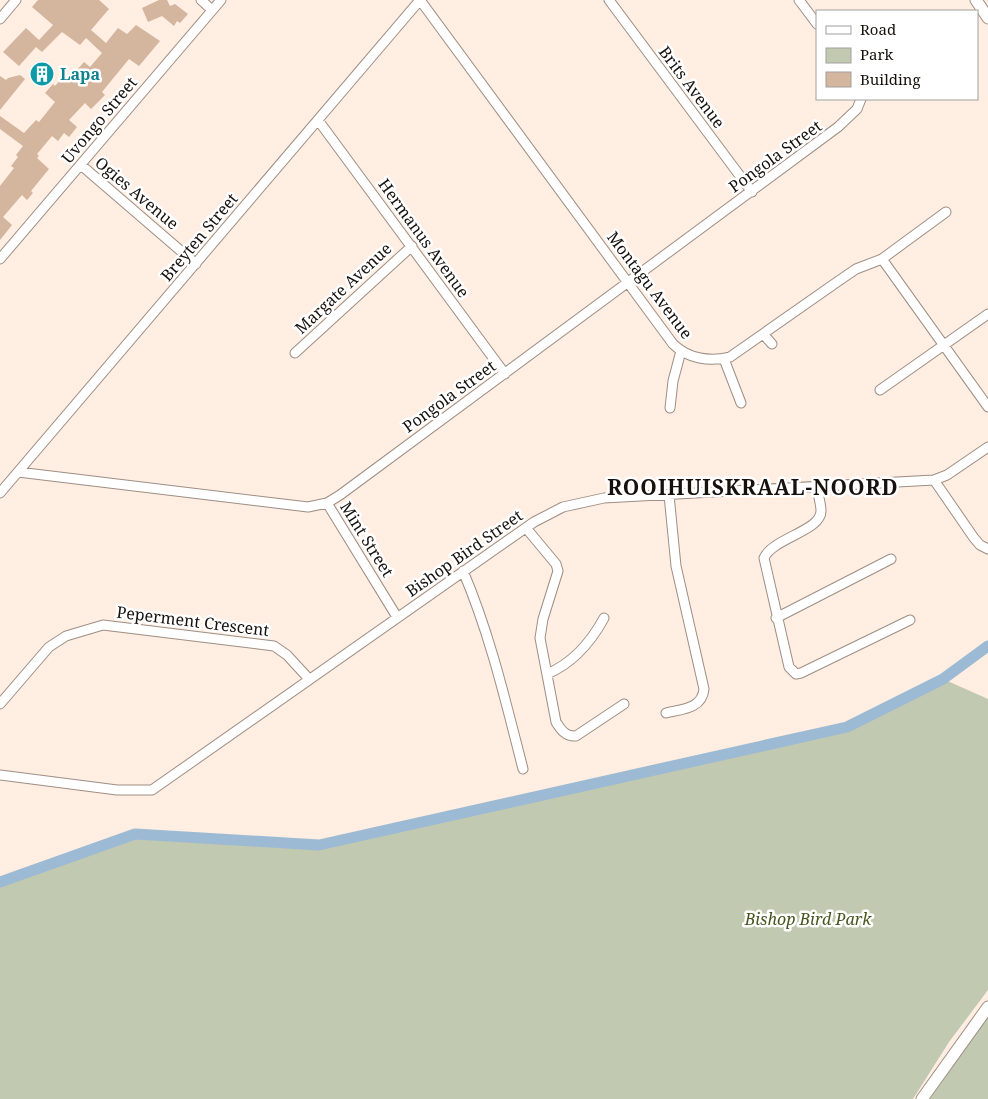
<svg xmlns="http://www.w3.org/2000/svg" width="988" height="1099" viewBox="0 0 988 1099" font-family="'Noto Serif',serif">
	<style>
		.green { fill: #c2c9b1 }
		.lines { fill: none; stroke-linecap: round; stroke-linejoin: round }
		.canal { stroke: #9cbad3; stroke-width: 11 }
		.building { fill: #d4b59d }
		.minor-casing { stroke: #9e8e83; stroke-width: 11 }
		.tertiary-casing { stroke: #9e8e83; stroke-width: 13 }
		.minor { stroke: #fff; stroke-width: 9 }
		.tertiary { stroke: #fff; stroke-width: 11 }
		.labels { text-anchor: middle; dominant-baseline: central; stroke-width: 5; stroke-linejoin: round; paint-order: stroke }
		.culture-label { font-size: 16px; font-weight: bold; fill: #0d838f; stroke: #fff; text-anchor: start }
		.street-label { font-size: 16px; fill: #16110d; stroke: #fff }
		.park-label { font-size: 16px; font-style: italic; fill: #47541e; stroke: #fff }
		.district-label { font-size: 21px; font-weight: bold; letter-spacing: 1px; fill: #16110d; stroke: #fff }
	</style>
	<rect width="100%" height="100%" fill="#ffeee1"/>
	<path class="green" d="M943 679 988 699V990L949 1042 913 1099H0V882L135 834 319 845 847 727Z
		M988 1017V1099H930Z"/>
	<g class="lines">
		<path class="canal" d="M0 882 135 834 319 845 847 727 943 679 988 646"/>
	</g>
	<path class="building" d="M38 0H99L109 9 91 30 106 43 118 28 127 34 136 25 160 41 139 66 129 59 102 92 105 95 91 109 85 103 69 120 77 127 69 137 64 133 58 141 52 136 37 154 39 156 37 158 49 169 31 191 33 193 27 200 22 195 3 217 12 225 0 240V186L14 168 11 166 18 157 16 155 23 146 0 129V116L24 133 36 120 39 122 55 102 45 93 53 84 55 86 66 74 70 78 84 62 90 67 102 53 86 38 80 45 62 32 42 52 36 47 19 66 3 52 26 28 39 40 53 25 32 7Z
		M159 0H167L170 6 175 4 188 14 180 23 177 21 174 26 162 16 148 22 142 8Z
		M20 75 25 79 0 110V76L6 80 8 78Z"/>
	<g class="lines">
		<defs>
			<path id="minor" d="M201 0 212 10
				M420 0 673 344C688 359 710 362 730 357L837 282 856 269 882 259 946 212
				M609 0 752 192
				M799 0 817 24
				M0 19 16 0
				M318 120 505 374
				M81 165 196 264
				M0 259 221 0
				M882 259 988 407
				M763 334 772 344
				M295 353 412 246
				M724 359 741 403
				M880 390 988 314
				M670 408 673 381 681 351
				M18 472 308 507 327 503 340 495 838 127 857 109 861 99
				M934 480 974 538 980 545 988 549
				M817 487C818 495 821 504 821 511 821 531 773 538 764 558L789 667 796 674 801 673 910 620
				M0 493 420 0
				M327 503 397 617
				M526 528 556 564 558 571 543 619 540 638 556 722C561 730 566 737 576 736L624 704
				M463 571C490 634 506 703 523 769
				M776 618 891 559
				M547 674C573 663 591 642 604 618
				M0 704 49 647 66 636 103 625 274 646 287 655 309 679
				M666 713C682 709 702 709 704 689L676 566 669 495
				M0 775 117 790H152L534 522 563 507 604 498 934 480 947 475 988 447"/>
			<path id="tertiary" d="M976 0 988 18
				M922 1099 988 1007"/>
		</defs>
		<use href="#minor" class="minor-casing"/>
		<use href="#tertiary" class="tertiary-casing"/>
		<use href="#minor" class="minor"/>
		<use href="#tertiary" class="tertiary"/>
	</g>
	<defs>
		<symbol id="building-disc" viewBox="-11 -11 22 22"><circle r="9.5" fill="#0f9aa8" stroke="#fff"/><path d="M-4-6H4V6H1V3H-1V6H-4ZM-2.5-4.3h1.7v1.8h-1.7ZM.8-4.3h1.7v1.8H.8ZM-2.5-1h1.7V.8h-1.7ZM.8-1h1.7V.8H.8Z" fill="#fff"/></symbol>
	</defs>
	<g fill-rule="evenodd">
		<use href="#building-disc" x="28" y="60" width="28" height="28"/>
	</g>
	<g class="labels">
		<g class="culture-label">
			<text x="60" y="74">Lapa</text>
		</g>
		<g class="street-label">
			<text transform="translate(692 87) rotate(53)">Brits Avenue</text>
			<text transform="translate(99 120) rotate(-50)">Uvongo Street</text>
			<text transform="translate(775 156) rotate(-36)">Pongola Street</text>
			<text transform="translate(137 193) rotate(40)">Ogies Avenue</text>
			<text transform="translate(199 237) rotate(-50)">Breyten Street</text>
			<text transform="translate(424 238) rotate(54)">Hermanus Avenue</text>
			<text transform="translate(650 285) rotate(53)">Montagu Avenue</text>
			<text transform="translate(343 288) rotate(-43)">Margate Avenue</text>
			<text transform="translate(449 396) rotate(-36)">Pongola Street</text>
			<text transform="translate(367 539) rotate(58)">Mint Street</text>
			<text transform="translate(464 553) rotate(-35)">Bishop Bird Street</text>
			<text transform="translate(193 621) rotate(7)">Peperment Crescent</text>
		</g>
		<g class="park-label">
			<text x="808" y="919">Bishop Bird Park</text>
		</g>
		<g class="district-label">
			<text x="753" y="487">ROOIHUISKRAAL-NOORD</text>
		</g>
	</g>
	<rect x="816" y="10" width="162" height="90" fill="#ffffff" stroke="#a2a09e"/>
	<rect x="826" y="26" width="25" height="8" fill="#ffffff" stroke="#a2a09e"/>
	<text x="860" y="35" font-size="15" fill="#16110d">Road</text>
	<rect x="826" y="48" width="25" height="15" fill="#c2c9b1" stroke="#a2a09e"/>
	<text x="860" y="60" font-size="15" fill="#16110d">Park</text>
	<rect x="826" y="72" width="25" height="15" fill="#d4b59d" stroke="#a2a09e"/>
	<text x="860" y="85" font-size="15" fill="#16110d">Building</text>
</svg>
